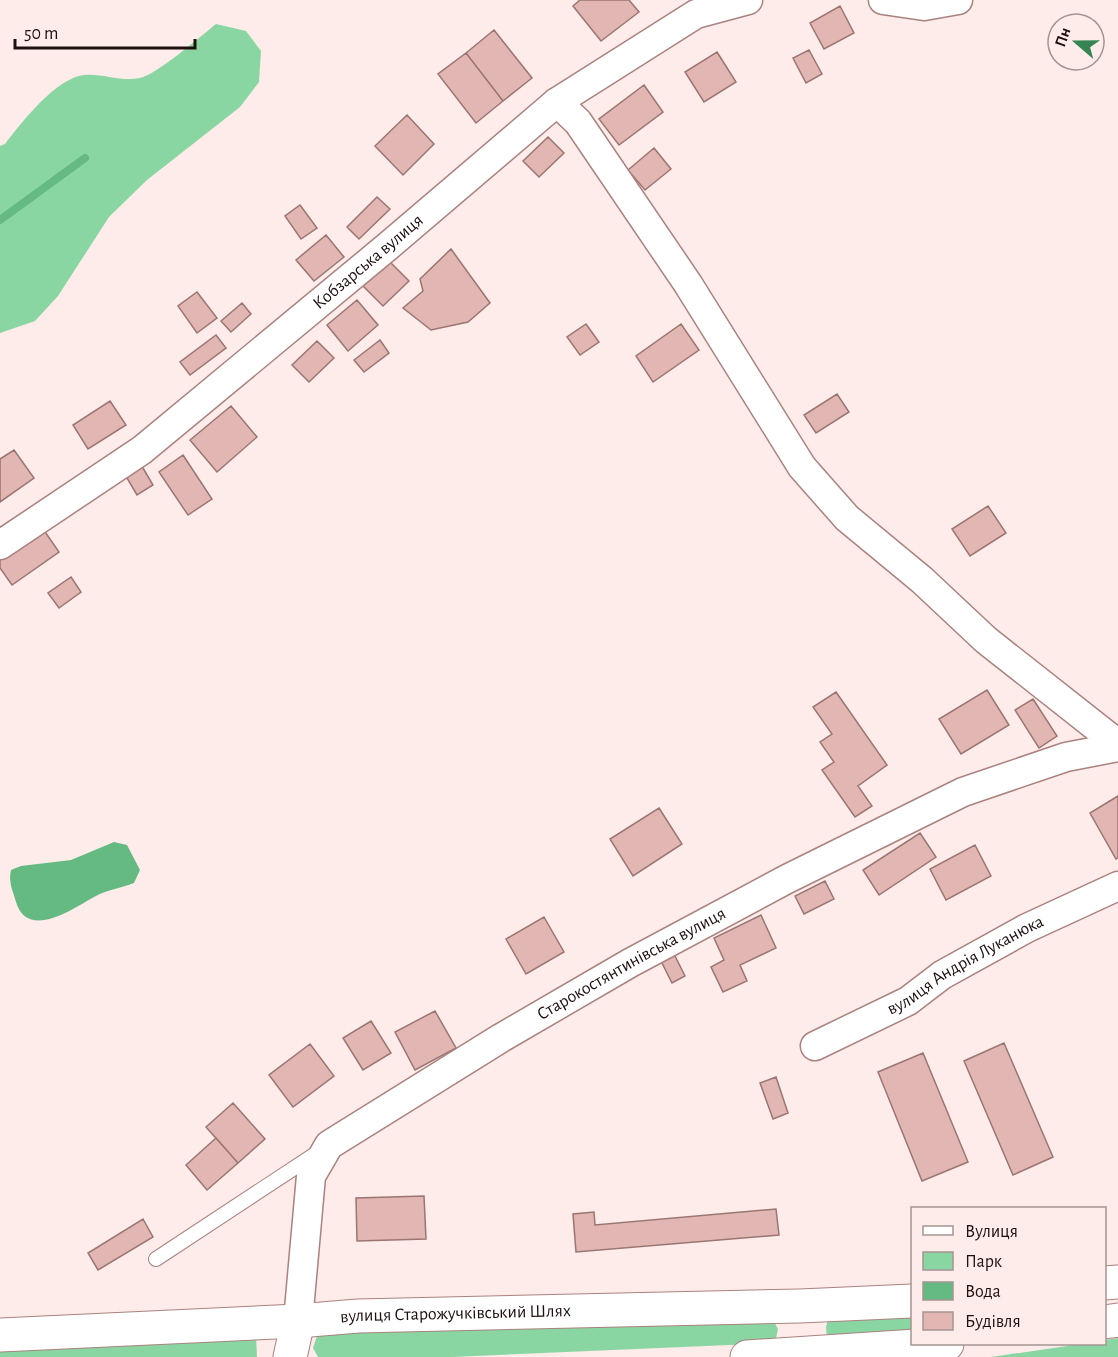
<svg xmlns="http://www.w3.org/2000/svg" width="1118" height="1357" viewBox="0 0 1118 1357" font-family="'Alegreya Sans',sans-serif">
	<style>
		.green { fill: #8ad6a2 }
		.water { fill: #65ba82 }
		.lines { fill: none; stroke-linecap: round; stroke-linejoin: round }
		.stream { stroke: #65ba82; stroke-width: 8 }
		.building { fill: #e1b6b3; stroke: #9b7572; stroke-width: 1.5 }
		.lane-casing { stroke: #aa827f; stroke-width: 16 }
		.street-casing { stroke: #aa827f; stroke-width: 31 }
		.secondary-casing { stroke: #aa827f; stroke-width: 35 }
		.primary-casing { stroke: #aa827f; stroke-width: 35 }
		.lane { stroke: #fff; stroke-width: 14 }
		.street { stroke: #fff; stroke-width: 28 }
		.secondary { stroke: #fff; stroke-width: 33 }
		.primary { stroke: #fff; stroke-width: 33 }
		.labels { text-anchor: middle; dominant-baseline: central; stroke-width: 4.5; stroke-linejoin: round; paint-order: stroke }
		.street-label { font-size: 18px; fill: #1e100f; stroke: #feecea }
	</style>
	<rect width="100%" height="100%" fill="#feecea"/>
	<path class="green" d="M216 24 246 31 261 51 259 82 240 107 147 180 109 217 58 296 35 321 0 333V146L5 144C21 123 56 78 84 75 102 73 121 82 140 78 156 75 201 36 216 24Z
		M912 1309V1333L827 1338 826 1327 829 1315Z
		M771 1316 778 1329 775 1343 452 1357H318L313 1348 319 1330Z
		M256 1335 257 1357H0V1347Z
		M1118 1338V1357H991L1081 1344H1104L1105 1340Z"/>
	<path class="water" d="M114 842 127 845 140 870 134 883C122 888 106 890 94 897 74 908 28 941 16 902 13 891 8 882 11 870L21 866 71 860Z"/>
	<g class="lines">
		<path class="stream" d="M0 220 85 158"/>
	</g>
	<path class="building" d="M580 0H629L639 12 601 41 573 6Z
		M840 6 854 33 824 49 810 23Z
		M494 30 532 78 503 101 466 53Z
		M809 50 822 74 806 83 793 58Z
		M717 52 736 82 704 102 685 72Z
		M466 53 503 101 476 123 438 74Z
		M644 85 663 112 619 145 599 119Z
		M407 115 434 144 403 175 375 146Z
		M548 137 564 153 539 177 523 161Z
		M654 148 671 169 645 190 628 170Z
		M377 197 390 209 359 239 347 227Z
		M300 205 317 228 301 239 285 216Z
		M326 235 344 257 314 281 296 260Z
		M451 249 490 303 468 322 431 330 403 308 423 291 420 279Z
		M389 261 409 281 383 306 363 286Z
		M197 292 217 318 197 333 178 306Z
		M357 300 378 325 348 351 327 325Z
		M242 303 251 314 231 332 221 321Z
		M586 324 599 342 580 355 567 337Z
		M681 324 699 350 653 382 636 356Z
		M216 335 226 348 190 375 180 362Z
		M380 340 389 353 364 372 354 360Z
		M317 341 334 358 309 382 292 365Z
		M837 394 849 412 816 433 804 415Z
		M110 401 126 425 88 449 73 425Z
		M231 406 257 437 217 472 190 440Z
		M14 450 34 478 0 502V459Z
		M183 455 212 499 188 515 159 472Z
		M140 463 153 485 137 495 124 473Z
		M988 506 1006 533 970 556 952 529Z
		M41 526 59 552 12 585 0 568V554Z
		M71 577 81 592 59 608 48 593Z
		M987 690 1009 725 961 754 939 719Z
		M836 692 887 765 858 786 872 806 855 817 822 770 834 762 820 742 832 734 813 707Z
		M1033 699 1057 736 1039 748 1015 710Z
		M1118 796V858L1116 859 1090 813Z
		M659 808 682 844 633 876 610 839Z
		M920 833 936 857 879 895 863 870Z
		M975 845 991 876 946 900 930 869Z
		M825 881 834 899 804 914 795 896Z
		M761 915 776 948 740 965 747 981 723 992 711 967 724 960 714 938Z
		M544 917 564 952 526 974 506 939Z
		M674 954 685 976 672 983 661 961Z
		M435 1011 456 1048 415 1070 395 1032Z
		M371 1021 391 1053 363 1070 343 1038Z
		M1004 1043 1053 1157 1013 1175 964 1061Z
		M310 1044 334 1076 293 1107 269 1075Z
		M923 1053 968 1162 922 1181 878 1072Z
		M776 1077 788 1113 773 1119 760 1083Z
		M233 1103 265 1139 238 1163 206 1127Z
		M216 1138 238 1163 207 1190 186 1165Z
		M424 1196 426 1239 357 1241 356 1198Z
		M776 1209 779 1235 576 1252 573 1214 594 1212 595 1225Z
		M143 1219 153 1237 98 1270 88 1253Z"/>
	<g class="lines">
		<defs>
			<path id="lane" d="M156 1259 317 1153"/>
			<g id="street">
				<path d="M883 0 924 6 958 0"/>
				<path d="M557 102 578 122 688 284 802 467 847 518 922 580 986 640 1118 744"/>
				<path id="s1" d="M0 545 142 450 387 247 557 102 696 14 748 0"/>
				<path id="s2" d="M815 1046 908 1001 942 975 1027 928 1118 886"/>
				<path id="s3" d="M298 1321 311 1176 329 1145 501 1038 630 963 787 879 963 792 1066 757 1118 747"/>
			</g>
			<path id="secondary" d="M290 1357 298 1321"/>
			<g id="primary">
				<path d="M1104 1283 1118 1282"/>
				<path d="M1104 1322 1118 1320"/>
				<path id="s4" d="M0 1335 298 1321 358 1316 800 1306 912 1301"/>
				<path d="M747 1357 947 1344"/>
			</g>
		</defs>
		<use href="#lane" class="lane-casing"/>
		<use href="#street" class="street-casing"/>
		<use href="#secondary" class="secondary-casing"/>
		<use href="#primary" class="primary-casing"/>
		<use href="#lane" class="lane"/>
		<use href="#street" class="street"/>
		<use href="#secondary" class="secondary"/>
		<use href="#primary" class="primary"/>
	</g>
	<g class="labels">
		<g class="street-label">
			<text stroke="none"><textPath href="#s1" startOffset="465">Кобзарська вулиця</textPath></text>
			<text stroke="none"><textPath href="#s3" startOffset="534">Старокостянтинівська вулиця</textPath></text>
			<text stroke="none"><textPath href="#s2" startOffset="171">вулиця Андрія Луканюка</textPath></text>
			<text stroke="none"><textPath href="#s4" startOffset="456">вулиця Старожучківський Шлях</textPath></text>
		</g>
	</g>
	<rect x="911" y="1207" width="195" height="138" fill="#feecea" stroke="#a49492" stroke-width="1.5"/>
	<rect x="923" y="1226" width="30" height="9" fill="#ffffff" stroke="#a49492" stroke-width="1.5"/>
	<text x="965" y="1237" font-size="18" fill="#1e100f">Вулиця</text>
	<rect x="923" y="1252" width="30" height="18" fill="#8ad6a2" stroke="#a49492" stroke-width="1.5"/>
	<text x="965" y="1267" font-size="18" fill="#1e100f">Парк</text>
	<rect x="923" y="1282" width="30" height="18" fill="#65ba82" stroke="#a49492" stroke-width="1.5"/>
	<text x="965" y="1297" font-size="18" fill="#1e100f">Вода</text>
	<rect x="923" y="1312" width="30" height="18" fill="#e1b6b3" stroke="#a49492" stroke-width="1.5"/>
	<text x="965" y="1327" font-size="18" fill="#1e100f">Будівля</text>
	<g transform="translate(1076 42) rotate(290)"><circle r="28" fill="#feecea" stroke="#a49492" stroke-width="1.5"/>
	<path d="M0-4.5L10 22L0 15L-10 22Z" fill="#378554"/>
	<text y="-9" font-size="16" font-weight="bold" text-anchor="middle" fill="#1e100f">Пн</text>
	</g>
	<path d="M15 39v9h180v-9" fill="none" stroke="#1e100f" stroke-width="3"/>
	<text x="24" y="39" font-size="18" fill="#1e100f" stroke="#feecea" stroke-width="4.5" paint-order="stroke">50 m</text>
</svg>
